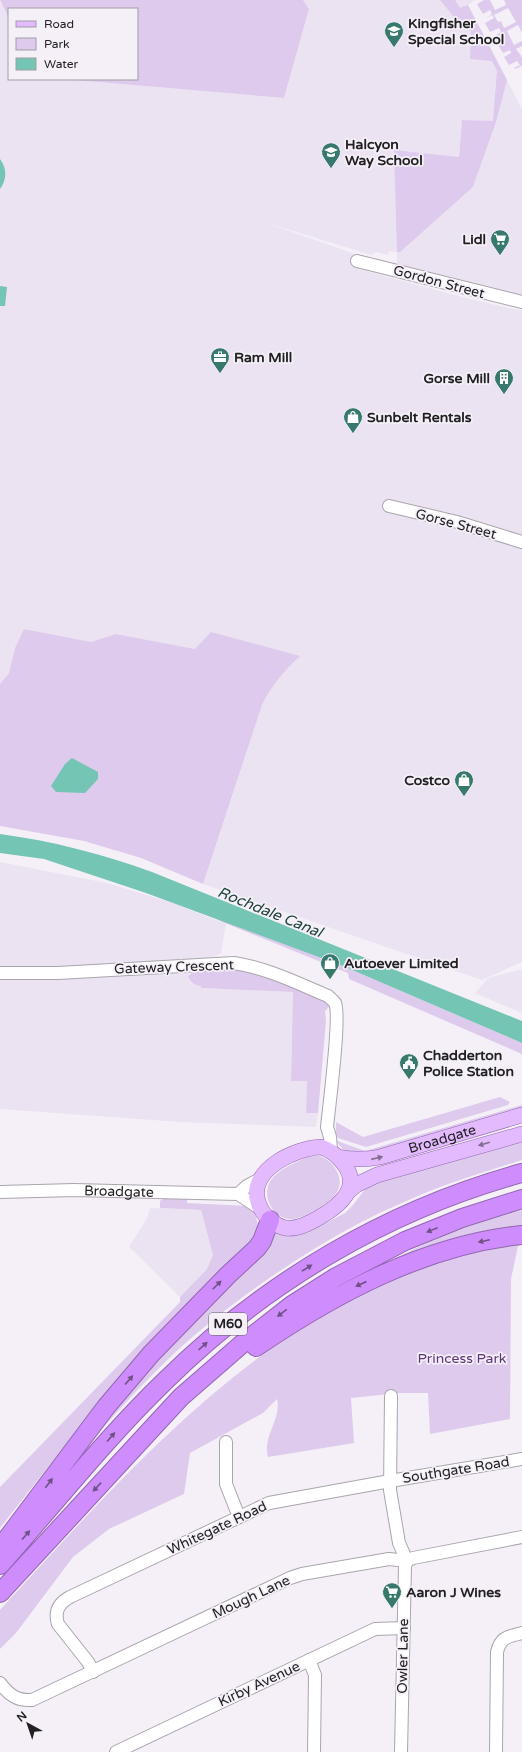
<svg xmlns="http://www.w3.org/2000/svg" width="522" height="1752" viewBox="0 0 522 1752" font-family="'Varela Round',sans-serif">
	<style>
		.built { fill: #ebe3f2; fill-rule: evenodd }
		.green { fill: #ddcaed; fill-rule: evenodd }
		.water { fill: #74c5b3 }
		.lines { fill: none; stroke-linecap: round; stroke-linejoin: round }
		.minor-casing { stroke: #aaa5ad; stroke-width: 14 }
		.major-casing { stroke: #9266b0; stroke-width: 16 }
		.highway-casing { stroke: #9266b0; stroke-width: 20 }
		.minor { stroke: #fff; stroke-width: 12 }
		.major { stroke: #e2bafd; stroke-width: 15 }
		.highway { stroke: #ce8cfc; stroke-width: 18 }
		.oneway { fill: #826d90 }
		.oneway2 { fill: #6f5185 }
		.labels { text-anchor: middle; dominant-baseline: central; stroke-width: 3.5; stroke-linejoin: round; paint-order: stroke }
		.shield { fill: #f5f0f8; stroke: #615e63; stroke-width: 1 }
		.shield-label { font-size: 13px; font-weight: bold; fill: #222023 }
		.poi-label { font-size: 14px; font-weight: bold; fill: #222023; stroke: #f5f0f8; text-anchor: start }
		.street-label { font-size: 14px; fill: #222023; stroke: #f5f0f8 }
		.park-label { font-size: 14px; fill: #5d3578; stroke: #f5f0f8 }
		.water-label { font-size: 15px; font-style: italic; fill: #1d433c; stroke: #f5f0f8 }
	</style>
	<rect width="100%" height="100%" fill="#f5f0f8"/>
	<path class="built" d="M303 0H475L468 5 522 109V296L397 266V252L389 251 388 255 376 252 371 255 264 222 358 255 355 268 455 295 508 308 522 310V962L482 980 203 884 262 705 272 686 286 669 299 656 195 649 116 634 91 642 24 629 15 648 9 673 0 684V2L9 19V79H63L284 98 309 9ZM462 120 496 122 473 187 461 198 394 150 459 157Z
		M0 862 107 883 170 902 226 924 221 953 190 969 188 978 190 982 194 985 201 986V988L293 992 291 1080 307 1081 306 1113H318L316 1127 180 1122 0 1109Z
		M522 969V1013L475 993 488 978Z
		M150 1208 201 1210 213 1255 207 1269 180 1297 129 1247 147 1218Z"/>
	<path class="green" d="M0 0H303L309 9 284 98 63 79H137V9H9V19Z
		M440 0H455L460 8 468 5 507 80 496 122 473 187 400 252H397L394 150 459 157 462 120 493 121 497 71 492 61 470 59 471 31 454 17Z
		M484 0H490L495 10 506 5 504 0H522V33L518 25 507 31 514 45 522 41V46L516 49 522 57V66L515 69 514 68 520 65 517 61 509 65 504 57 511 53 510 50 503 53 493 37 501 32 499 28 490 32 485 23 494 18 492 15 485 19 492 14 490 10 483 14 477 4ZM508 8 516 22 504 28 501 21 498 22 494 15Z
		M24 629 91 642 116 634 195 649 211 632 300 656C284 671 271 686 262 705L203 884 141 858 84 841 0 826V684L9 673 15 648Z
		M216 918 343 966 522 1043V1054L349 979 348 973 220 921Z
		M200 968 242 969 264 975 326 1001 329 1007 325 1011 326 1021 318 1113H306L307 1081H291L293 992 201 988V986C195 986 191 983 188 977 191 972 194 972 200 972Z
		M500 1097 510 1102 508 1105 366 1147 338 1138 336 1133V1122L363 1137Z
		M522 1105V1108L375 1153 345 1152 335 1140 365 1151Z
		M522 1140V1160C485 1172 447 1183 411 1199 341 1228 272 1273 213 1320 162 1360 118 1411 75 1459L134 1383 273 1230 284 1235 293 1236 307 1233 345 1213 353 1205 366 1188 379 1182Z
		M310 1156C313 1156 318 1155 322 1157 334 1162 345 1179 337 1192 331 1203 306 1217 293 1219 274 1221 260 1196 271 1180 280 1168 297 1162 310 1156Z
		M164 1198 187 1199V1203L248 1206C257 1216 260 1223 257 1237L92 1411 0 1528V1487L180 1302V1297L207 1269 213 1255 201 1210 160 1208V1201Z
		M522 1210V1229L340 1287C382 1265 424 1242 469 1226 486 1219 505 1215 522 1210Z
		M522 1242V1245L518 1246 511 1279 510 1419 430 1434 428 1393H399L351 1398 354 1443 268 1457C262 1436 282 1419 277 1399L263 1413 190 1453 184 1494 109 1529 73 1557 16 1633 0 1649V1610C112 1488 225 1357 378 1285 402 1274 426 1263 451 1256 474 1249 499 1246 522 1242Z"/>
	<path class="water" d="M0 159C7 168 7 180 0 189Z
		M0 286 7 287 5 306H0Z
		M72 758 98 772V779L85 793 56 792 51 786 65 764Z
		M0 834C52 841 103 854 152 872L522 1021V1043L343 966 146 893 44 859 0 853Z"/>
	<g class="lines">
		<defs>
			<g id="minor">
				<path d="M357 261 522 302"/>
				<path d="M389 506 457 522 522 542"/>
				<path d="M0 973H58L234 963C267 968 297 983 328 996 330 998 333 1000 335 1003 341 1015 329 1107 327 1127L330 1137 331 1151"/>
				<path id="s1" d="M0 1192 74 1190 238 1194 261 1209"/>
				<path d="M238 1194 247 1186 260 1179"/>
				<path d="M391 1396 390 1490 399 1543 407 1561"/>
				<path d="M226 1442V1484L239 1517"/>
				<path d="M309 1660 315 1675 314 1752"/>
				<path d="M93 1672 88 1662 58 1624C54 1611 59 1603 70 1597L269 1503 390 1481 522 1459"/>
				<path d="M0 1683C9 1695 17 1701 32 1700L290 1578 302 1574 389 1559 407 1561 413 1558 522 1537"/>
				<path d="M116 1752 375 1629 404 1628"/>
				<path d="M401 1752 405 1566 407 1561"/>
				<path d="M496 1752 497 1652C501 1636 508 1637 522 1633"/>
			</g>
			<g id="major">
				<path d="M321 1147C330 1150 337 1155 343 1163 363 1187 339 1206 320 1217 310 1223 297 1230 285 1228 281 1227 275 1224 272 1221 264 1216 259 1207 257 1198 252 1168 296 1148 321 1147Z"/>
				<path id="s2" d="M338 1157C353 1160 365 1160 380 1157L522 1115"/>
				<path d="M348 1192 356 1185 377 1175 522 1134"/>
			</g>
			<path id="highway" d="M256 1347C336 1293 425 1245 522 1235
				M0 1548 106 1407 151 1354 228 1275 257 1248 262 1241 270 1220
				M0 1565C55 1503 106 1438 165 1381 264 1283 387 1210 522 1173
				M0 1593 181 1397 242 1344 292 1305 336 1277 405 1241 462 1218 522 1199"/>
		</defs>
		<use href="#minor" class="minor-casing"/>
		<use href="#major" class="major-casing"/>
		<use href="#highway" class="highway-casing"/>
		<use href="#minor" class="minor"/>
		<use href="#major" class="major"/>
		<use href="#highway" class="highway"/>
	</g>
	<defs><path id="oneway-solid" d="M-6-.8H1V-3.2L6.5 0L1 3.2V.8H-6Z"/></defs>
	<g class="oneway">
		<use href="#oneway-solid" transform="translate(484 1144) rotate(164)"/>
		<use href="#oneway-solid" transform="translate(377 1158) rotate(-13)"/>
	</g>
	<g class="oneway2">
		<use href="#oneway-solid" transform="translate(432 1230) rotate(158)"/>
		<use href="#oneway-solid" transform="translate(484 1241) rotate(168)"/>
		<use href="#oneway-solid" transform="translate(307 1268) rotate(-32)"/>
		<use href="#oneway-solid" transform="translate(361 1284) rotate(155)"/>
		<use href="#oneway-solid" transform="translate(217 1285) rotate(-45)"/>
		<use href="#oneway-solid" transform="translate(282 1313) rotate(142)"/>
		<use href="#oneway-solid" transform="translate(203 1346) rotate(-42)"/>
		<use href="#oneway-solid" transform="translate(129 1380) rotate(-49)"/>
		<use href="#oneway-solid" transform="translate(111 1437) rotate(-49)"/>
		<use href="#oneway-solid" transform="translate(49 1483) rotate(-53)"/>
		<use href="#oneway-solid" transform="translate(97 1487) rotate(133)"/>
		<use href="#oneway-solid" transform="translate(26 1535) rotate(-49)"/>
	</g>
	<defs>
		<symbol id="school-pin" viewBox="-11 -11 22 30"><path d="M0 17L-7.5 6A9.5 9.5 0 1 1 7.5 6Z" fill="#377a6d" stroke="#f5f0f8"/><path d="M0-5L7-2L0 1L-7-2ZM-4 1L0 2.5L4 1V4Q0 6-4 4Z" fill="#fff"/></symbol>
		<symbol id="supermarket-pin" viewBox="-11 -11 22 30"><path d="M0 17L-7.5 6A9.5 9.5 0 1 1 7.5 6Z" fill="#377a6d" stroke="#f5f0f8"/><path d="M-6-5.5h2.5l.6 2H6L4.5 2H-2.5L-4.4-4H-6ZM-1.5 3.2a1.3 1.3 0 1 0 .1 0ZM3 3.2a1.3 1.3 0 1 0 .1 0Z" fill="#fff"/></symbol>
		<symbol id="office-pin" viewBox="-11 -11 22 30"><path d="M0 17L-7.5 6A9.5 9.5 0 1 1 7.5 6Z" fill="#377a6d" stroke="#f5f0f8"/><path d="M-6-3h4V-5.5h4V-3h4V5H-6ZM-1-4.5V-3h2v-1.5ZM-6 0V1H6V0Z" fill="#fff"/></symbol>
		<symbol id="building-pin" viewBox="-11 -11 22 30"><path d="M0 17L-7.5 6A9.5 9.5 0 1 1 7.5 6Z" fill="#377a6d" stroke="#f5f0f8"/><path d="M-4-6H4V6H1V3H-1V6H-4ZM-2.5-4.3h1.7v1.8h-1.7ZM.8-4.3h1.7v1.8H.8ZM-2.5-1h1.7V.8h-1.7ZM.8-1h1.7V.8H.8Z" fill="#fff"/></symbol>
		<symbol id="shop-pin" viewBox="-11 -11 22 30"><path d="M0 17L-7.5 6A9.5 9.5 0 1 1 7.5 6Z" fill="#377a6d" stroke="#f5f0f8"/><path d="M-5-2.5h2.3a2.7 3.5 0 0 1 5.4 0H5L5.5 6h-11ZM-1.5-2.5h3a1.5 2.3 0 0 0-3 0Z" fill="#fff"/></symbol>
		<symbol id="civic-pin" viewBox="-11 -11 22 30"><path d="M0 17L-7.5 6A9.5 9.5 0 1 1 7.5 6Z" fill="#377a6d" stroke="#f5f0f8"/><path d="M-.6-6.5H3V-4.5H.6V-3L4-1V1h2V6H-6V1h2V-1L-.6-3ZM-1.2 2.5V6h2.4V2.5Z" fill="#fff"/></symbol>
	</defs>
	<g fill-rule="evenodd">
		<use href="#school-pin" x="383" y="20" width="22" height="30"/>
		<use href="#school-pin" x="320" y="141" width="22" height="30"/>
		<use href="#supermarket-pin" x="489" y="228" width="22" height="30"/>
		<use href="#office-pin" x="209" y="346" width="22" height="30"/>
		<use href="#building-pin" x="493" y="367" width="22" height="30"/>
		<use href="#shop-pin" x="342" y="406" width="22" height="30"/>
		<use href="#shop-pin" x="453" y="769" width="22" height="30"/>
		<use href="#shop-pin" x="319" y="952" width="22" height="30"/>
		<use href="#civic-pin" x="398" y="1052" width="22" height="30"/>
		<use href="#supermarket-pin" x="381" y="1581" width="22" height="30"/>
	</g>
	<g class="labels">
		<rect class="shield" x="209" y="1313" width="38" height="22" rx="3"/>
		<g class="shield-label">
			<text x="228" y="1324">M60</text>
		</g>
		<g class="poi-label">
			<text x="408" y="23">Kingfisher<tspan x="408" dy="16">Special School</tspan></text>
			<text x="345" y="144">Halcyon<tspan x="345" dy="16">Way School</tspan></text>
			<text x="486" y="239" text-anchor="end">Lidl</text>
			<text x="234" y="357">Ram Mill</text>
			<text x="490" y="378" text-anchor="end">Gorse Mill</text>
			<text x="367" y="417">Sunbelt Rentals</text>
			<text x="450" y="780" text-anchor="end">Costco</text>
			<text x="344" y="963">Autoever Limited</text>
			<text x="423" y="1055">Chadderton<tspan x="423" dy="16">Police Station</tspan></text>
			<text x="406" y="1592">Aaron J Wines</text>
		</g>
		<g class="street-label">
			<text transform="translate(439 282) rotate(15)">Gordon Street</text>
			<text transform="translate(456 524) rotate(15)">Gorse Street</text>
			<text transform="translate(174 967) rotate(-2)">Gateway Crescent</text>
			<text stroke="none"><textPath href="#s2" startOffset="107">Broadgate</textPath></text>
			<text stroke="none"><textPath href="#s1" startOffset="119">Broadgate</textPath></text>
			<text transform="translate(456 1470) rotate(-9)">Southgate Road</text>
			<text transform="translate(217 1528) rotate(-25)">Whitegate Road</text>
			<text transform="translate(251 1597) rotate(-25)">Mough Lane</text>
			<text transform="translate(403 1656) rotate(-89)">Owler Lane</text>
			<text transform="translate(259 1684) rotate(-25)">Kirby Avenue</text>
		</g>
		<g class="park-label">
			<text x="462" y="1358">Princess Park</text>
		</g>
		<g class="water-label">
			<text transform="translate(270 912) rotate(22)">Rochdale Canal</text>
		</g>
	</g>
	<rect x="8" y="8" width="130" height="72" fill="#f5f0f8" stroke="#a19da3"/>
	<rect x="16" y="21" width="20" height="6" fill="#e2bafd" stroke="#a19da3"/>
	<text x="44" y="28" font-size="12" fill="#222023">Road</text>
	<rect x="16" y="38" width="20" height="12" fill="#ddcaed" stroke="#a19da3"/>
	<text x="44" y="48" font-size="12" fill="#222023">Park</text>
	<rect x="16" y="58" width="20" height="12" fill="#74c5b3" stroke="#a19da3"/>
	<text x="44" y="68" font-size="12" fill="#222023">Water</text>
	<g transform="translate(28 1724) rotate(320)" stroke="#f5f0f8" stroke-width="3" paint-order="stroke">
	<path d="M0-3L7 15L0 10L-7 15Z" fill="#222023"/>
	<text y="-6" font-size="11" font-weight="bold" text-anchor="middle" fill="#222023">N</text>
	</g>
</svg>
